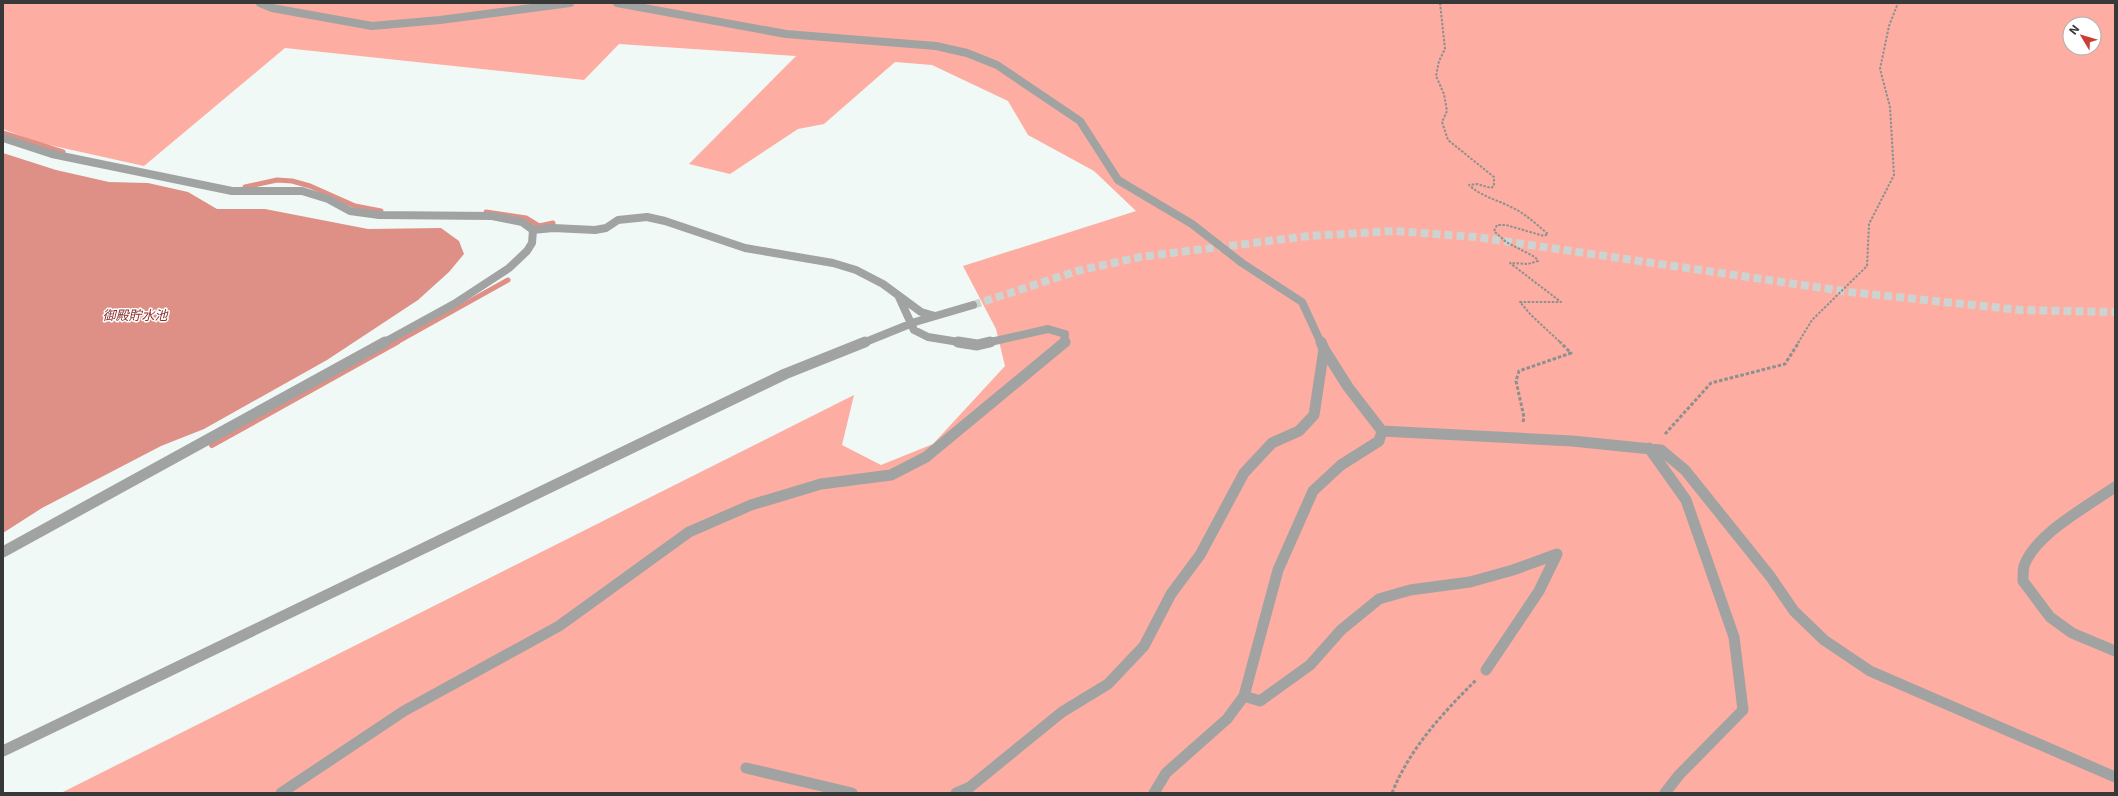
<svg xmlns="http://www.w3.org/2000/svg" width="2118" height="796" viewBox="0 0 2118 796" font-family="Inter,'Noto Sans JP',sans-serif">
	<style>
		.forest { fill: #feada2; fill-rule: evenodd }
		.water { fill: #de9086 }
		.lines { fill: none; stroke-linecap: round; stroke-linejoin: round }
		.stream-far1 { stroke: #de9086; stroke-width: 5 }
		.stream { stroke: #de9086; stroke-width: 6 }
		.minor-tunnel { stroke: #ccd3d0; stroke-width: 8; stroke-dasharray: 8 4; stroke-linecap: butt }
		.path-far1 { stroke: #8c918f; stroke-width: 2; stroke-dasharray: 2.5 1.5; stroke-linecap: butt }
		.path { stroke: #8c918f; stroke-width: 3; stroke-dasharray: 3.5 2; stroke-linecap: butt }
		.minor-far1 { stroke: #a0a3a2; stroke-width: 8 }
		.minor { stroke: #a0a3a2; stroke-width: 11 }
		.labels { text-anchor: middle; dominant-baseline: central; stroke-width: 3; stroke-linejoin: round; paint-order: stroke }
		.water-label { font-size: 13px; font-style: italic; fill: #892d27; stroke: #fff }
	</style>
	<rect width="100%" height="100%" fill="#f1f9f6"/>
	<path class="forest" d="M3 3H2115V793H61L854 395 842 445 881 465 933 444 1005 366 996 329 963 266 1136 211 1094 171 1028 135 1008 101 932 65 895 62 824 124 798 129 730 174 689 164 796 56 619 44 584 80 285 48 144 166 36 142 3 129ZM2070 24H2094V48H2070Z"/>
	<path class="water" d="M3 153 56 170 109 182 148 183 188 192 217 209H265L368 229 441 228 459 241 464 254 449 272 418 300 327 360 204 429 161 446 42 508 3 533Z"/>
	<g class="lines">
		<path class="stream-far1" d="M3 133 63 152
			M245 187 277 180 292 181 310 186 355 206 381 211
			M486 212 526 218 539 226 553 223
			M395 343 508 280"/>
		<path class="stream" d="M212 445 397 342"/>
		<path class="minor-tunnel" d="M973 305 1077 271 1140 257 1309 236 1395 231 1476 237 1850 292 2020 310 2115 312"/>
		<path class="path-far1" d="M1440 3 1445 49 1439 61 1436 76 1444 94 1447 111 1442 122 1448 140 1494 177V186L1491 188 1477 184 1469 185C1482 197 1498 200 1513 208 1526 214 1537 225 1548 234L1544 236 1506 225H1497L1494 231 1506 242 1535 257 1538 261 1528 264 1510 263 1561 302H1520L1531 315 1561 343
			M1798 343 1812 320 1867 266 1869 224 1894 175 1890 107 1880 69 1889 26 1898 3"/>
		<path class="path" d="M1523 422 1524 417 1516 381 1519 371 1571 353 1560 342
			M1665 434 1711 383 1785 364 1799 342
			M1392 793C1410 748 1442 714 1476 680"/>
		<path class="minor-far1" d="M260 3 272 8 372 26 440 20 570 3
			M617 3 786 34 936 46 967 53 997 65 1080 121 1118 180 1192 224 1242 263 1302 302 1321 343
			M3 138 52 154 232 191H302L328 199 350 211 379 215 492 216 522 222 533 230 532 243 527 251 509 268 454 304 383 343
			M533 230 553 228 595 230 606 228 618 220 647 217 665 221 745 248 833 263 856 270 883 284 921 312 935 316
			M899 297 914 330 928 337 965 343
			M863 343 915 322 973 305
			M986 343 1048 329 1065 334 1064 343"/>
		<path class="minor" d="M958 342 977 345 990 342
			M1324 349 1348 387 1382 431
			M1649 448 1686 500 1734 637 1743 710 1679 775 1665 793
			M2115 487C2088 506 2035 534 2024 566 2023 570 2023 576 2023 581L2050 617 2072 633 2115 651
			M3 552 385 342
			M1244 696 1260 701 1310 665 1341 630 1379 599 1410 590 1470 582 1513 570 1557 554 1539 591 1486 670
			M3 751 785 374 865 342
			M746 768 852 793
			M281 793 404 711 559 626 689 532 751 505 821 484 891 475 926 457 1065 342
			M956 793 970 787 1062 712 1108 684 1144 646 1171 594 1200 555 1244 473 1272 443 1299 431 1314 415 1324 349 1321 342
			M1154 793 1166 773 1227 719 1244 696 1278 570 1313 491 1341 465 1379 441 1382 431 1572 441 1661 450 1685 470 1770 576 1794 611 1824 640 1870 671 2115 777"/>
	</g>
	<g class="labels">
		<g class="water-label">
			<text x="135" y="315">御殿貯水池</text>
		</g>
	</g>
	<rect width="2118" height="796" fill="none" stroke="#363938" stroke-width="8"/>
	<g transform="translate(2082 36) rotate(308)"><circle r="19" fill="#ffffff" stroke="#afb0af"/>
	<path d="M0-3L7 15L0 10L-7 15Z" fill="#cb3d35"/>
	<text y="-6" font-size="11" font-weight="bold" text-anchor="middle" fill="#363938">N</text>
	</g>
</svg>
